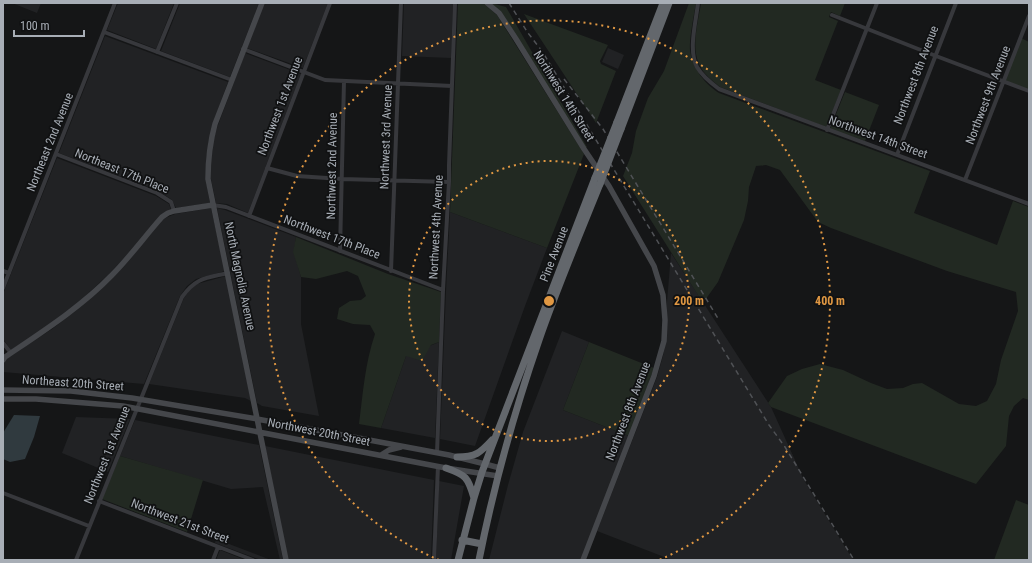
<svg xmlns="http://www.w3.org/2000/svg" width="1032" height="563" viewBox="0 0 1032 563" font-family="'Roboto Condensed',sans-serif">
	<style>
		.built { fill: #212224 }
		.green { fill: #222922 }
		.water { fill: #303a3f }
		.lines { fill: none; stroke-linecap: round; stroke-linejoin: round }
		.street { stroke: #37383c; stroke-width: 4 }
		.secondary { stroke: #45474b; stroke-width: 5.5 }
		.highway { stroke: #63676c; stroke-width: 7 }
		.rail { stroke: #505256; stroke-width: 1.5; stroke-dasharray: 5 4; stroke-linecap: butt }
		.highway-bridge { stroke: #63676c; stroke-width: 7 }
		.ring { fill: none; stroke: #e19843; stroke-width: 2; stroke-dasharray: 2 4 }
		.labels { text-anchor: middle; dominant-baseline: central; stroke-width: 3.5; stroke-linejoin: round; paint-order: stroke }
		.street-label { font-size: 12px; fill: #a8aeb6; stroke: #101112 }
		.centre { fill: #e19843; stroke: #101112; stroke-width: 2 }
		.ring-label { font-size: 12px; text-anchor: middle; font-weight: bold; fill: #e19843; stroke: #101112; stroke-width: 3.5; stroke-linejoin: round; paint-order: stroke }
	</style>
	<rect width="100%" height="100%" fill="#151617"/>
	<path class="built" d="M12 3H41L37 13Z
		M118 3H174L156 49 107 30Z
		M180 3H259L230 77 161 51Z
		M264 3H328L303 68 247 48Z
		M404 3H453L451 58 402 56Z
		M105 36 228 82 213 123 209 140 206 161V180L210 203 176 208 172 200 159 191 59 153Z
		M608 48 624 55 618 69 602 62Z
		M245 53 301 74 248 213 227 204 216 203 211 179V161L213 140 218 125Z
		M57 158 156 196 169 204 171 210 109 274 79 302 50 324 11 350 3 339V294Z
		M211 208 225 271 196 279 187 286 180 296 144 384 3 372V364L6 359 52 329 82 306 163 219 175 214Z
		M217 208 225 210 296 237 294 252 301 277V324L319 416 262 406 257 403Z
		M450 212 547 248 525 306 475 446 440 439 446 291Z
		M671 253 771 407 804 480 853 560H672L597 531 657 377 663 356 666 341 667 302Z
		M226 276 251 401 245 398 149 384 184 298 190 289 197 284Z
		M562 331 589 342 563 410 629 436 581 560H489L508 485 523 432Z
		M439 342 435 438 381 428 406 356Z
		M76 417 130 419 108 472 62 453Z
		M135 420 259 445 283 560H280L263 487 231 489 120 456Z
		M265 446 434 480 431 560H288Z
		M439 481 464 486 451 560H436Z
		M216 539 271 560H261L215 543Z
		M220 550 245 560H216Z"/>
	<path class="green" d="M458 3H483L497 15 584 154 547 248 450 212Z
		M491 3 506 7 587 147 586 148Z
		M689 3H696C694 15 689 39 690 50 692 68 705 84 719 93L930 171 914 213 997 245 1013 201 1029 207V400L1023 398 1014 406 1009 416 1006 446 976 484 771 407 768 403 787 376 802 369 820 364 843 370 871 383 887 389 903 388 913 384 922 383 959 404 976 406 987 401 996 384 1001 360 1018 311 1016 292 947 271 831 228 818 222 780 170 766 165 756 166 749 187 748 201 744 220 718 282 703 303 623 176 632 153 636 131 648 98 664 71Z
		M701 3H845L840 16 831 12 829 17 838 21 815 80 841 90 826 127 720 87C713 81 703 74 699 64 691 46 698 23 701 3Z
		M524 14 608 45 600 61 601 64 616 71 596 123Z
		M1021 38 1029 42V91L1004 81Z
		M845 92 879 105 865 141 830 129Z
		M296 237 388 274 441 292 439 342 431 345 422 361 406 356 381 428 359 424C363 393 365 363 375 334L370 325 353 324 337 319 339 308 350 301 361 300 366 296 358 276 347 271 316 279 301 277 293 252Z
		M589 342 654 368 629 436 563 410Z
		M120 456 203 480 187 532 102 499Z
		M1016 500 1029 505V560H994Z"/>
	<path class="water" d="M14 415 40 416 34 437 25 459 10 462 3 459V433Z"/>
	<g class="lines">
		<path class="street" d="M698 3C696 22 688 50 697 67 702 76 711 83 719 89L1029 204
			M832 15 936 56 1029 91
			M104 32 232 80
			M243 49 325 80 452 86
			M157 52 177 3
			M827 130 877 3
			M56 154 157 193 171 202 174 211
			M897 155 956 3
			M267 168 297 176 342 179 449 182
			M965 180 1029 16
			M213 205 226 207 443 290
			M249 216 330 3
			M340 251 344 81
			M3 271 9 273
			M391 271 401 3
			M3 288 115 3
			M3 343 11 353
			M437 453 443 290 449 182V165L455 3
			M3 493 89 526
			M99 501 253 560
			M76 560 182 297C196 277 207 278 228 273
			M213 560 218 547
			M434 560 438 466"/>
		<path class="secondary" d="M262 3 215 124C210 142 208 160 208 179L286 560
			M487 3 499 13 516 39 584 149 609 186 654 266 663 295 665 320 664 341 654 376 583 560
			M3 360 5 357C42 332 80 308 112 275 130 257 145 236 162 217L168 213 174 211 213 205
			M3 390 71 391 132 398 257 419 449 455 485 464 500 468
			M3 399H36L123 406 446 468 498 476
			M381 455 389 450 401 447"/>
		<path class="highway" d="M617 122 663 3
			M621 129 669 3
			M457 457C476 457 480 453 492 440
			M446 468C466 475 468 477 474 498
			M462 540 482 544
			M458 560 474 498 482 472 595 178
			M479 560C494 485 514 412 539 340 557 288 579 236 600 184"/>
		<path class="rail" d="M509 3 528 33 542 51 769 425 785 447 854 560
			M564 79 603 129 719 320"/>
		<path class="highway-bridge" d="M595 178 617 122
			M600 184 621 129"/>
	</g>
	<g class="ring">
		<circle cx="549" cy="301" r="140"/>
		<path d="M439 560A281 281 0 1 1 659 560"/>
	</g>
	<g class="labels">
		<g class="street-label">
			<text transform="translate(916 75) rotate(-69)">Northwest 8th Avenue</text>
			<text transform="translate(988 95) rotate(-69)">Northwest 9th Avenue</text>
			<text transform="translate(564 96) rotate(58)">Northwest 14th Street</text>
			<text transform="translate(280 106) rotate(-69)">Northwest 1st Avenue</text>
			<text transform="translate(386 137) rotate(-88)">Northwest 3rd Avenue</text>
			<text transform="translate(878 137) rotate(20)">Northwest 14th Street</text>
			<text transform="translate(50 142) rotate(-68)">Northeast 2nd Avenue</text>
			<text transform="translate(332 166) rotate(-89)">Northwest 2nd Avenue</text>
			<text transform="translate(122 171) rotate(22)">Northeast 17th Place</text>
			<text transform="translate(436 227) rotate(-87)">Northwest 4th Avenue</text>
			<text transform="translate(332 237) rotate(21)">Northwest 17th Place</text>
			<text transform="translate(554 254) rotate(-69)">Pine Avenue</text>
			<text transform="translate(240 276) rotate(78)">North Magnolia Avenue</text>
			<text transform="translate(73 383) rotate(4)">Northeast 20th Street</text>
			<text transform="translate(628 411) rotate(-69)">Northwest 8th Avenue</text>
			<text transform="translate(319 432) rotate(11)">Northwest 20th Street</text>
			<text transform="translate(107 455) rotate(-68)">Northwest 1st Avenue</text>
			<text transform="translate(180 521) rotate(21)">Northwest 21st Street</text>
		</g>
	</g>
	<circle cx="549" cy="301" r="6" class="centre"/>
	<g class="ring-label">
		<text x="689" y="305">200 m</text>
		<text x="830" y="305">400 m</text>
	</g>
	<rect width="1032" height="563" fill="none" stroke="#a8aeb6" stroke-width="8"/>
	<path d="M14 30v6h70v-6" fill="none" stroke="#a8aeb6" stroke-width="2"/>
	<text x="20" y="30" font-size="12" fill="#a8aeb6" stroke="#101112" stroke-width="3" paint-order="stroke">100 m</text>
</svg>
